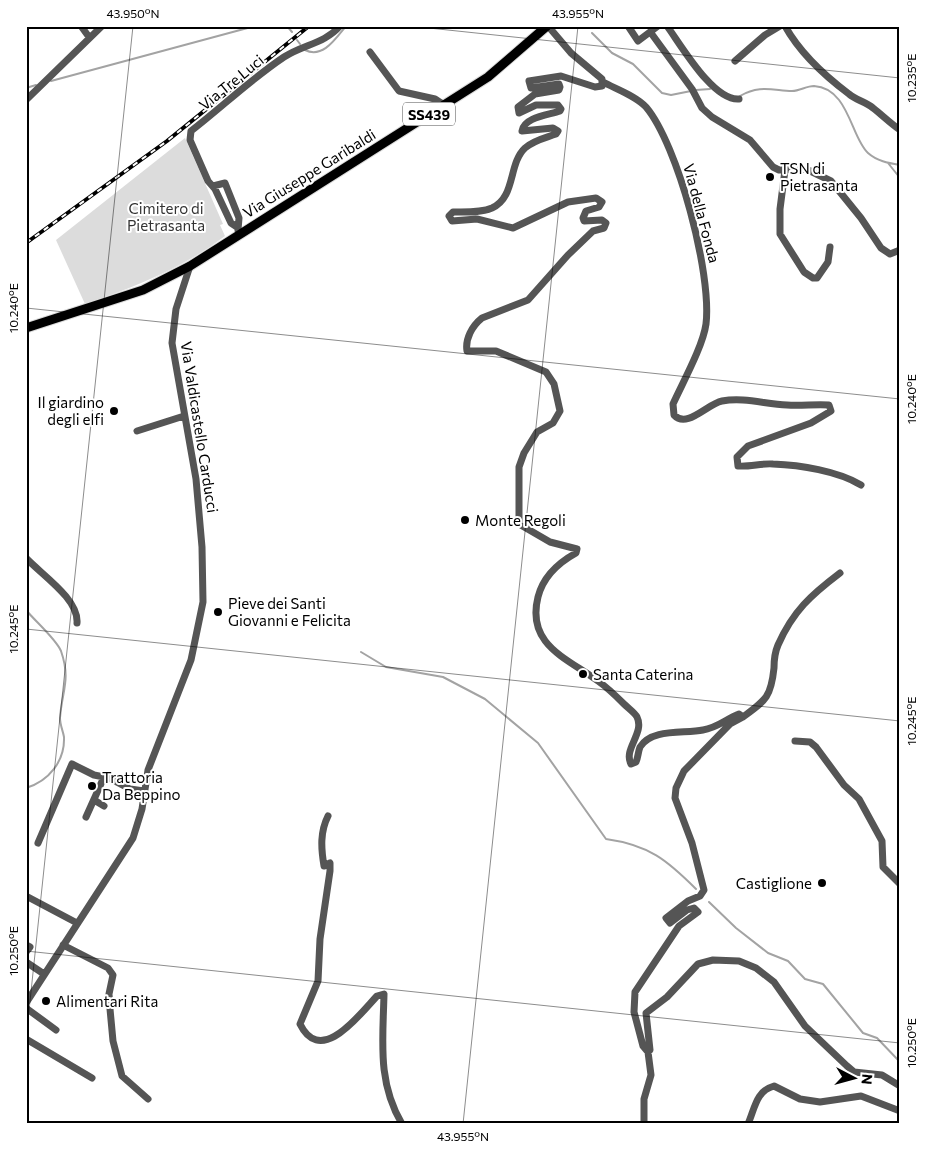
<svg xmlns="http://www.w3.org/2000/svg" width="926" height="1150" viewBox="0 0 926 1150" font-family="Commissioner,sans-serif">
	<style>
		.green { fill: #dcdcdc }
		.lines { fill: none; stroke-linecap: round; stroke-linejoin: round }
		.stream { stroke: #a3a3a3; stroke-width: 2 }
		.major-casing { stroke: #dbdbdb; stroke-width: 11 }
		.minor { stroke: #555; stroke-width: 7 }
		.major { stroke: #000; stroke-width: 9 }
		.rail-casing { stroke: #000; stroke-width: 4 }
		.rail { stroke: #fff; stroke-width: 2; stroke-dasharray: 5.5; stroke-linecap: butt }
		.ticks { fill: none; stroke: #000; stroke-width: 1; stroke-opacity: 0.45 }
		.poi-dot { fill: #000; stroke: #fff; stroke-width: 2 }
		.labels { text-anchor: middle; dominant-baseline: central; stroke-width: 4; stroke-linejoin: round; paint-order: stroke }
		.shield { fill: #fff; stroke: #4c4c4c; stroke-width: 1 }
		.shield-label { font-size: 14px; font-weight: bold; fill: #000 }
		.street-label { font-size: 15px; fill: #000; stroke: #fff }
		.poi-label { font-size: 15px; fill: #000; stroke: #fff; text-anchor: start }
		.park-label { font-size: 15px; fill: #333; stroke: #fff }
		.neatline { fill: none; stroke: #000; stroke-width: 2 }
		.ticks-label { font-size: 12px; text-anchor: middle; fill: #000 }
	</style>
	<rect width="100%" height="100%" fill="#fff"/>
	<path class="green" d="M185 138 223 224 220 225 225 236C183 268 135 287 85 304L56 240Z"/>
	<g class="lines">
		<path class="stream" d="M287 26 292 32
			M592 33 612 53 633 64 662 93 671 95 691 91
			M297 40 300 44
			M305 50C323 59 336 38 346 26
			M51 81 255 26
			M26 88 36 85
			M696 90 710 89
			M740 96C759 85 771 90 792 91 800 91 806 86 814 86 849 88 851 138 868 153 877 161 888 163 900 165
			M888 163 900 178
			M26 610C35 621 56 639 61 651 71 680 62 690 60 718 60 725 63 731 64 737 65 761 49 781 26 788
			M361 652 386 667 443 677 485 699 538 743 606 839C649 845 667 860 696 889
			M709 902 736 928 768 953 788 961 805 979 823 984 863 1033 877 1038 900 1062"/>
		<defs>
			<path id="major" d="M26 328 143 290 190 266 488 77 547 26"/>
		</defs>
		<use href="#major" class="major-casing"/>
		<path class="minor" d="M81 26 89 37
			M548 26 571 53 602 79V86L595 87 561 76 529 81 531 88 559 84 560 87 559 90 535 94 518 107 519 113 536 105H558L561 109 560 111C549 115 524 117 522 131L553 128 558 131 556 134C545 138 534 140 525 148 508 164 516 197 492 208 480 213 465 212 453 212L449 216 452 221 477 219 513 228 568 202 596 198 602 202 599 207 586 211 583 218 584 221 602 220 606 223 604 228 593 231 568 255 528 300 482 318C472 326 465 339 467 351H496L546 372 554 384 560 411 553 423 537 432 524 453 519 467V524L550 542 577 549 576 553C558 563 543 577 538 597 526 645 567 658 598 681 608 688 616 696 624 704 628 708 635 713 637 717 645 733 623 749 631 764L636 762C638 758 638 752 640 747 652 728 684 734 703 730 717 728 726 719 739 714L743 717 730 724 684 771 676 788 675 798 692 843 704 890 700 896 688 901 666 918 670 923 687 910 694 908 698 912 679 926 635 992 634 1012 643 1046 648 1052 650 1050 646 1013 667 997 698 964 713 960 739 961 756 968 774 982 805 1026 847 1066 854 1072 882 1075 900 1086
			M628 26 638 41 658 26
			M667 26C681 45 713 101 739 99
			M785 26C800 53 825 76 849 94 856 100 866 102 873 108 882 115 890 123 900 130
			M651 33 692 89 702 108 712 117 750 140 773 167 779 170 806 169 831 181 861 218 881 248 890 254 900 250
			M370 52 399 91 435 99 444 105
			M735 61 765 35 780 26
			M603 82C616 89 636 96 646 107 678 145 712 274 706 324 703 346 683 382 673 404L674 415C687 429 707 404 722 401 744 397 765 404 787 405 801 406 816 404 829 405L831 411 811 423 748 446 737 457 738 466C750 467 762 463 773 464 800 465 838 471 861 485
			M26 100 102 26
			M785 170 780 209V234L804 272 813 278H817L828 262 830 247
			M213 186 225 183 239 218 238 230
			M237 227 231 223 215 189 208 181 190 140 191 131C222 107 251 79 284 57 304 44 324 44 340 26
			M137 431 184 416
			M26 558C42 575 79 599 77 623
			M743 717C766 700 771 697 774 668 774 660 775 652 778 645 793 611 811 595 840 573
			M795 741 810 742 816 747 844 785 859 799 882 841 883 867 900 884
			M94 800 104 806
			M328 816C320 832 321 848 324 866L330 863V871L320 939 318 981 300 1024C321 1067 360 1014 377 996L384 994C383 1040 377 1082 402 1124
			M86 817 104 777
			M38 843 72 764 94 775 109 778 130 789 144 791
			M26 896 77 923
			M26 945 30 947 26 952
			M63 945 108 968 113 975 109 994 110 1009 113 1041 122 1076 148 1099
			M26 962 44 974
			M26 1003 133 838 142 809 148 770 191 660 203 602 202 547 196 479 172 343 176 309 190 266
			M26 1008 56 1030
			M26 1039 92 1078
			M644 1124V1099L651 1075 648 1052
			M748 1124C755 1108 756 1091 774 1086L800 1099 820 1102 861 1096 900 1111"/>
		<use href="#major" class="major"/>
		<defs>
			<path id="rail" d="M26 243 167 141 309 26"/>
		</defs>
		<use href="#rail" class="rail-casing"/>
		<use href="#rail" class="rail"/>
	</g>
	<path class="ticks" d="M410 26 900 78M26 308 900 399M26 629 900 721M26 951 900 1043M26 1039 133 26M463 1124 578 26"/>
	<g class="poi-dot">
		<circle cx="770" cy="177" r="5"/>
		<circle cx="114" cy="411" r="5"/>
		<circle cx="465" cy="520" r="5"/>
		<circle cx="218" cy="612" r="5"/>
		<circle cx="583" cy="674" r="5"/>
		<circle cx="92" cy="786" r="5"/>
		<circle cx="822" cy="883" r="5"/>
		<circle cx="46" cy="1001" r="5"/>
	</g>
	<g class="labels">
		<rect class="shield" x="403" y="102.5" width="52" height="23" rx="4"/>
		<g class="shield-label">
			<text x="429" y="114">SS439</text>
		</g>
		<g class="street-label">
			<text transform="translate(231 82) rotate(-39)">Via Tre Luci</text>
			<text transform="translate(309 173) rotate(-32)">Via Giuseppe Garibaldi</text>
			<text transform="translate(702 213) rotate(75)">Via della Fonda</text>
			<text transform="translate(200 427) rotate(81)">Via Valdicastello Carducci</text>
		</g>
		<g class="poi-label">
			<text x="780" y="168">TSN di<tspan x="780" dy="17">Pietrasanta</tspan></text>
			<text x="104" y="402" text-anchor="end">Il giardino<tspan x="104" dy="17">degli elfi</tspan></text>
			<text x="475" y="520">Monte Regoli</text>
			<text x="228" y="603">Pieve dei Santi<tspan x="228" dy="17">Giovanni e Felicita</tspan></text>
			<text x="593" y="674">Santa Caterina</text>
			<text x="102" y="777">Trattoria<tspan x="102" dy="17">Da Beppino</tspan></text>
			<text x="812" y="883" text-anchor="end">Castiglione</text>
			<text x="56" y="1001">Alimentari Rita</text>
		</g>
		<g class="park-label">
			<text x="166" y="208">Cimitero di<tspan x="166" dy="17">Pietrasanta</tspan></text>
		</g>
	</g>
	<rect width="926" height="1150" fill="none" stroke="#ffffff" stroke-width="55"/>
	<g transform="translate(854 1078) rotate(96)" stroke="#ffffff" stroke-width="4" paint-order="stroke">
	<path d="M0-4L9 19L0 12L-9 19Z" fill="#000000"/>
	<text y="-8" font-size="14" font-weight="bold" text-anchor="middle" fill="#000000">N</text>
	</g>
	<rect x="28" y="28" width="870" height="1094" class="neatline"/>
	<g class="ticks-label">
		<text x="133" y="18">43.950°N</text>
		<text x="578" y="18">43.955°N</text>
		<text transform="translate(912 78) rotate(-90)" y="4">10.235°E</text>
		<text transform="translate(14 308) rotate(-90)" y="4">10.240°E</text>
		<text transform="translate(912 399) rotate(-90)" y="4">10.240°E</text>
		<text transform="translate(14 629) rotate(-90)" y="4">10.245°E</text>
		<text transform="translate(912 721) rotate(-90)" y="4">10.245°E</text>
		<text transform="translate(14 951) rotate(-90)" y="4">10.250°E</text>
		<text transform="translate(912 1043) rotate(-90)" y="4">10.250°E</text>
		<text x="463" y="1141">43.955°N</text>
	</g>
</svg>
